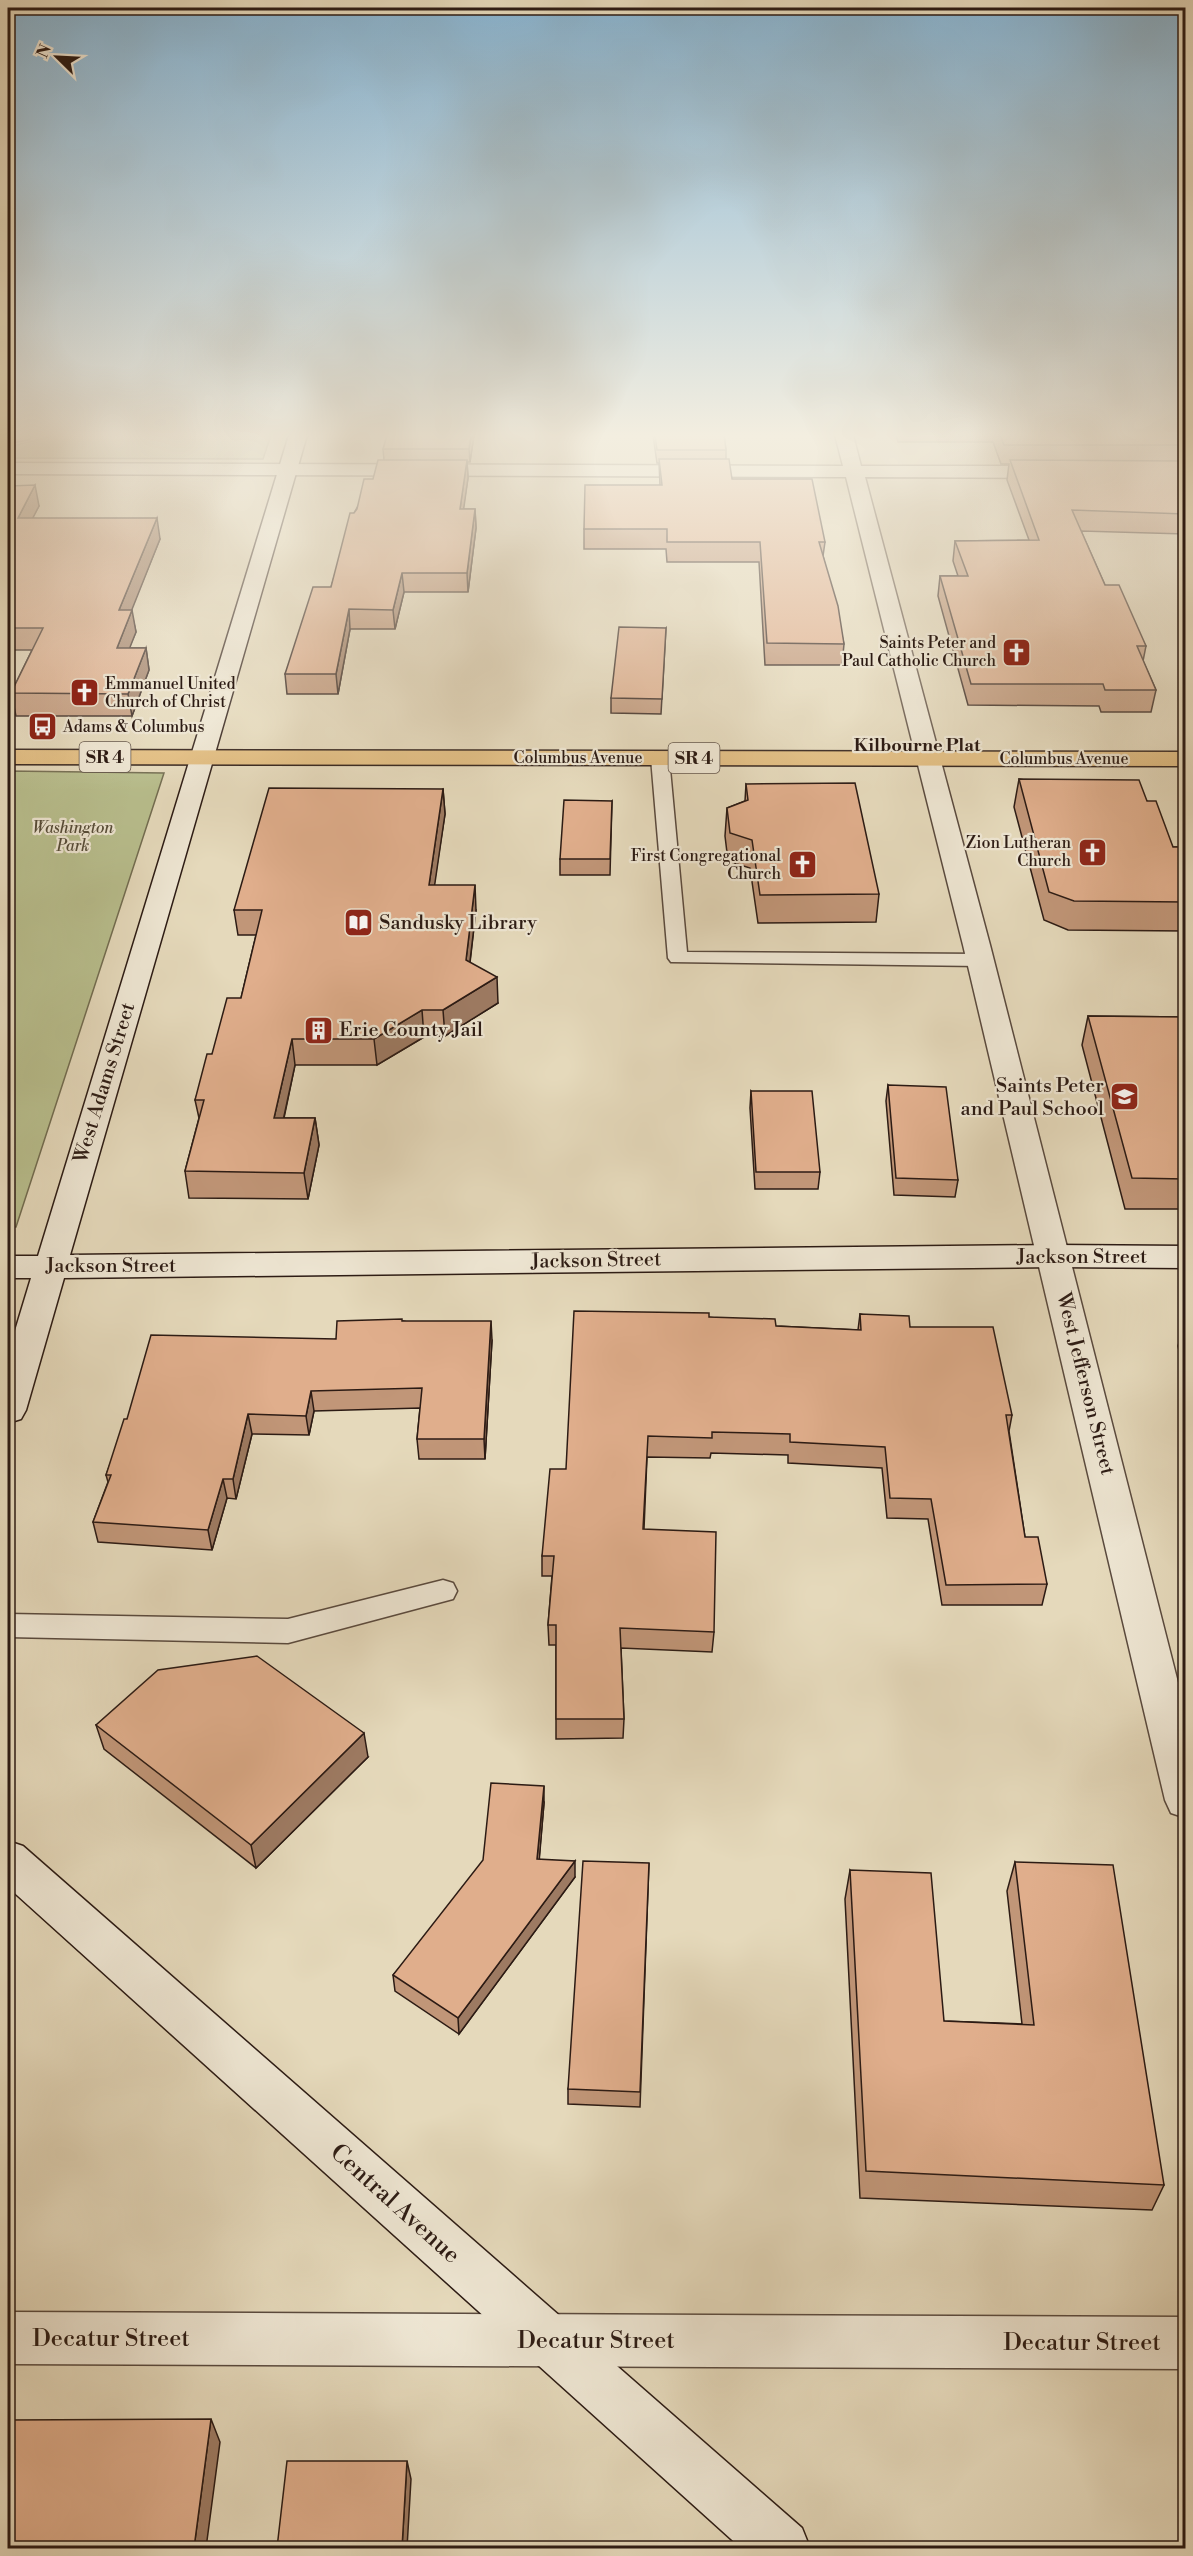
<svg xmlns="http://www.w3.org/2000/svg" width="1193" height="2556" viewBox="0 0 1193 2556" font-family="'Libre Bodoni',serif">
	<style>
		.green { fill: #b8be8d; stroke: #726c50; stroke-width: 1.5 }
		.lines { fill: none; stroke-linecap: round; stroke-linejoin: round }
		.lane-casing { stroke: #5a4a3e; stroke-width: 3 }
		.street-casing { stroke: #5a4a3e; stroke-width: 3 }
		.secondary-casing { stroke: #2c1b14; stroke-width: 3 }
		.primary-casing { stroke: #2c1b14; stroke-width: 3 }
		.lane { fill: #eee6d3; fill-rule: evenodd }
		.street { fill: #eee6d3; fill-rule: evenodd }
		.secondary { fill: #eee6d3; fill-rule: evenodd }
		.primary { fill: #e2bc7e; fill-rule: evenodd }
		.wall { fill: #c19678; stroke: #2c1b14; stroke-width: 1.5 }
		.shaded-wall { fill: #9d7a62; stroke: #2c1b14; stroke-width: 1.5 }
		.building { fill: #e0ae8c; stroke: #2c1b14; stroke-width: 1.5 }
		.labels { text-anchor: middle; dominant-baseline: central; stroke-width: 4.5; stroke-linejoin: round; paint-order: stroke }
		.far-poi-label { font-size: 16px; fill: #2c1b14; stroke: #eee6d3; text-anchor: end }
		.far-street-label { font-size: 16px; fill: #2c1b14; stroke: #eee6d3 }
		.far-park-label { font-size: 16px; font-style: italic; fill: #564c38; stroke: #eee6d3 }
		.far-neighbourhood-label { font-size: 18px; font-weight: bold; fill: #2c1b14; stroke: #eee6d3 }
		.shield { fill: #eee6d3; stroke: #66584d; stroke-width: 1.5 }
		.shield-label { font-size: 18px; font-weight: bold; fill: #2c1b14 }
		.poi-label { font-size: 20px; fill: #2c1b14; stroke: #eee6d3; text-anchor: start }
		.street-label { font-size: 20px; fill: #2c1b14; stroke: #eee6d3 }
		.near-street-label { font-size: 24px; fill: #2c1b14; stroke: #eee6d3 }
	</style>
	<rect width="100%" height="100%" fill="#e5d9bb"/>
	<filter id="stains"><feTurbulence type="fractalNoise" baseFrequency=".00333" numOctaves="4"/><feColorMatrix values="0 0 0 0 .2 0 0 0 0 .09 0 0 0 0 .02 0 0 0 .5 -.17"/></filter>
	<radialGradient id="worn" r=".72"><stop offset=".6" stop-color="#630" stop-opacity="0"/><stop offset="1" stop-color="#630" stop-opacity=".3"/></radialGradient>
	<path class="green" d="M57 435H271L263 459 8 458V447Z
		M8 771 164 773 16 1227H8Z"/>
	<g class="lines">
		<defs>
			<path id="lane" d="M660 753 666 754 669 758 687 952 981 954 988 956 991 960 988 964 981 966 671 962 668 958 651 758 654 754Z
				M443 1580 453 1583 457 1591 453 1599 288 1643 8 1637V1614L288 1619Z"/>
			<path id="street" d="M835 435H853L861 466H1052L1059 468 1061 472 1059 476 1052 478 865 477 990 945 1186 1714V1818L1171 1813 1165 1800 963 945 846 477 8 474V463L843 466Z
				M8 2312 1186 2317V2369L8 2364Z"/>
			<path id="secondary" d="M289 435H307L70 1255 1054 1245 1186 1246V1268L1054 1267 64 1278 26 1410 21 1419 8 1423V1354L31 1278H8V1256H38Z
				M8 1841 23 1846 802 2528 810 2548H741L8 1887Z"/>
			<path id="primary" d="M8 435H32L29 439 8 443Z
				M8 750 1186 752V766L8 764Z"/>
		</defs>
		<use href="#lane" class="lane-casing"/>
		<use href="#street" class="street-casing"/>
		<use href="#secondary" class="secondary-casing"/>
		<use href="#primary" class="primary-casing"/>
		<use href="#lane" class="lane"/>
		<use href="#street" class="street"/>
		<use href="#secondary" class="secondary"/>
		<use href="#primary" class="primary"/>
	</g>
	<path class="wall" d="M474 435 470 462H467L468 478 463 509H475L476 528 468 592H404L395 629H350L338 694H287L285 674 331 587 354 513 384 460 383 449Z
		M653 435H724L726 450V459L732 479 825 542 823 556 844 644 842 665H765L759 562H667L666 549H584V529L660 485 659 463H657Z
		M896 435H1185V534L1081 531 1105 585 1146 646 1143 661 1156 690 1151 712H1101L1099 706 968 705 938 596 940 576H958L953 561 955 541 1029 540 1007 480 1009 464H1001L993 442H898Z
		M8 481 39 506 32 518 160 539 131 610 136 632 129 648H146L149 670 132 716H16L11 693 32 650H8Z
		M666 628 661 714 611 713V698Z
		M1019 779 1147 801 1173 847H1185V931L1068 930 1044 920 1014 807Z
		M746 784 879 894 876 922 758 923 750 868 728 861 725 836 727 808 745 801Z
		M443 789 445 814 434 885 476 910 470 963 498 1003 445 1036 424 1037 377 1065H295L284 1118H315L319 1145 308 1199 189 1198 185 1171 199 1118 195 1100 212 1054 241 998 256 935H238L234 910Z
		M612 801 610 875H560V859Z
		M1088 1016 1185 1017V1209H1125L1082 1045Z
		M888 1085 958 1180 955 1197 894 1195 886 1101Z
		M751 1091 820 1172 818 1189H755L750 1108Z
		M860 1314 910 1327 1012 1415 1009 1431 1025 1537 1047 1584 1042 1605H942L928 1519 887 1518 882 1468 788 1463V1455L711 1453 710 1458 647 1457 644 1529 714 1632 712 1652 621 1648 624 1719 623 1738 556 1739V1645H549L548 1625 552 1576H542V1556L566 1469 709 1317 776 1326 858 1330Z
		M1185 1320V1375L1178 1346Z
		M403 1321 492 1340 485 1459H419L417 1439 420 1408 314 1411 309 1435 252 1434 236 1499 227 1498 212 1550 98 1542 93 1522 108 1482 106 1475 127 1419 336 1339Z
		M96 1725 368 1757 256 1868 104 1749Z
		M544 1803 539 1859 575 1877 459 2034 395 1991 393 1975Z
		M1015 1862 1164 2185 1152 2210 860 2198 845 1899 850 1870 944 2021 1022 2024 1007 1891Z
		M649 1863 640 2107 568 2104V2089Z"/>
	<path class="shaded-wall" d="M471 435H474L470 462 469 449Z
		M467 460 468 478 461 528 460 509Z
		M35 485 39 506 22 539 18 518Z
		M475 509 476 528 468 592 467 573Z
		M157 518 160 539 123 632 119 610Z
		M402 573 404 592 395 629 393 610Z
		M349 609 350 629 338 694 336 674Z
		M132 610 136 632 121 670 117 648Z
		M146 648 149 670 132 716 128 694Z
		M443 789 445 814 431 910 429 885Z
		M475 885 476 910 467 986 466 960Z
		M497 977 498 1003 445 1036 443 1010Z
		M422 1010 424 1037 377 1065 374 1039Z
		M292 1039 295 1065 278 1144 274 1118Z
		M315 1118 319 1145 308 1199 304 1173Z
		M491 1321 492 1340 485 1459 484 1439Z
		M311 1391 314 1411 309 1435 306 1416Z
		M248 1414 252 1434 236 1499 233 1479Z
		M223 1479 227 1498 212 1550 208 1530Z
		M364 1733 368 1757 256 1868 251 1845Z
		M544 1786V1803L538 1875 537 1859Z
		M575 1861V1877L459 2034 458 2018Z
		M211 2419 220 2442 206 2548H194Z
		M407 2461 411 2479 407 2548H402Z"/>
	<path class="building" d="M387 435H471L469 449H383Z
		M655 435H724L726 450H657Z
		M1000 435H1185V445H1004Z
		M659 459H729L732 479H812L825 542H819L838 606 844 644 767 643 760 542H667V529H584L585 485H662Z
		M378 460H467L460 509H475L467 573H402L393 610 349 609 336 674H285L313 587H331L350 513H354L357 509 364 479H373Z
		M1010 460 1185 461V514L1072 510 1105 585H1119L1146 646H1137L1156 690H1105L1103 684H971L940 576H968L955 541 1039 540Z
		M8 481H13L10 486 35 485 18 518H157L119 610H132L117 648H146L128 694 11 693 43 628H8Z
		M619 627 666 628 662 699 611 698Z
		M1019 779 1139 780 1147 801H1156L1173 847H1185V902L1074 901 1049 892Z
		M855 783 879 894 760 895 752 840 730 833 727 808 748 800 746 784Z
		M269 788 443 789 429 885H475L466 960 497 977 443 1010H422L374 1039H292L274 1118H315L304 1173 185 1171 204 1100H195L207 1054H212L227 998H241L262 910H234Z
		M564 800 612 801 610 859H560Z
		M1088 1016 1185 1017V1179L1132 1178Z
		M888 1085 946 1087 958 1180 896 1178Z
		M751 1091H812L820 1172H756Z
		M574 1311 709 1313V1317L775 1319 776 1326 861 1330 860 1314 909 1316 910 1327H993L1012 1415H1006L1025 1537H1038L1047 1584 946 1585 931 1499 890 1498 885 1447 790 1442V1434L712 1432V1438L648 1436 643 1529 716 1532 714 1632 620 1628 624 1719H556V1625H548L554 1556H542L550 1469H566Z
		M402 1319V1321H491L484 1439H417L422 1388 311 1391 306 1416 248 1414 233 1479H223L208 1530 93 1522 111 1475H106L124 1419H127L151 1335 336 1339 337 1321Z
		M257 1656 364 1733 251 1845 96 1725 158 1670Z
		M491 1783 544 1786 537 1859 575 1861 458 2018 393 1975 483 1860Z
		M583 1861 649 1863 640 2092 568 2089Z
		M1015 1862 1113 1865 1164 2185 866 2171 850 1870 931 1873 944 2021 1034 2025Z
		M211 2419 194 2548H8V2420Z
		M287 2461H407L402 2548H277Z"/>
	<linearGradient id="sky" x2="0" y2="1"><stop stop-color="#88b6d5"/><stop offset="0.55" stop-color="#f3eee0"/><stop offset="1" stop-color="#f3eee0" stop-opacity="0"/></linearGradient>
	<rect width="1193" height="792" fill="url(#sky)"/>
	<defs>
		<symbol id="church-square" viewBox="-11 -11 22 22"><rect x="-9" y="-9" width="18" height="18" rx="4" fill="#8f2418" stroke="#eee6d3"/><path d="M-1.2-6h2.4v3.5h3.3v2.4h-3.3V6h-2.4V-.1h-3.3v-2.4h3.3Z" fill="#fff"/></symbol>
		<symbol id="bus-square" viewBox="-11 -11 22 22"><rect x="-9" y="-9" width="18" height="18" rx="4" fill="#8f2418" stroke="#eee6d3"/><path d="M-5-6H5V4H4V6H2V4H-2V6H-4V4H-5ZM-3.5-4V0h7V-4ZM-3.5 1.2v1.5H-2V1.2ZM2 1.2v1.5H3.5V1.2Z" fill="#fff"/></symbol>
		<symbol id="library-square" viewBox="-11 -11 22 22"><rect x="-9" y="-9" width="18" height="18" rx="4" fill="#8f2418" stroke="#eee6d3"/><path d="M-6-4Q-3-5.5-.7-3.5V5Q-3 3-6 4ZM6-4Q3-5.5 .7-3.5V5Q3 3 6 4Z" fill="#fff"/></symbol>
		<symbol id="building-square" viewBox="-11 -11 22 22"><rect x="-9" y="-9" width="18" height="18" rx="4" fill="#8f2418" stroke="#eee6d3"/><path d="M-4-6H4V6H1V3H-1V6H-4ZM-2.5-4.3h1.7v1.8h-1.7ZM.8-4.3h1.7v1.8H.8ZM-2.5-1h1.7V.8h-1.7ZM.8-1h1.7V.8H.8Z" fill="#fff"/></symbol>
		<symbol id="school-square" viewBox="-11 -11 22 22"><rect x="-9" y="-9" width="18" height="18" rx="4" fill="#8f2418" stroke="#eee6d3"/><path d="M0-5L7-2L0 1L-7-2ZM-4 1L0 2.5L4 1V4Q0 6-4 4Z" fill="#fff"/></symbol>
	</defs>
	<g fill-rule="evenodd">
		<use href="#church-square" x="1000" y="636" width="33" height="33"/>
		<use href="#church-square" x="68" y="676" width="33" height="33"/>
		<use href="#bus-square" x="26" y="710" width="33" height="33"/>
		<use href="#church-square" x="1076" y="836" width="33" height="33"/>
		<use href="#church-square" x="786" y="848" width="33" height="33"/>
		<use href="#library-square" x="342" y="906" width="33" height="33"/>
		<use href="#building-square" x="302" y="1014" width="33" height="33"/>
		<use href="#school-square" x="1108" y="1080" width="33" height="33"/>
	</g>
	<g class="labels">
		<g class="far-poi-label">
			<text x="996" y="643">Saints Peter and<tspan x="996" dy="18">Paul Catholic Church</tspan></text>
			<text x="105" y="684" text-anchor="start">Emmanuel United<tspan x="105" dy="18">Church of Christ</tspan></text>
			<text x="63" y="727" text-anchor="start">Adams &amp; Columbus</text>
			<text x="1071" y="843">Zion Lutheran<tspan x="1071" dy="18">Church</tspan></text>
			<text x="781" y="856">First Congregational<tspan x="781" dy="18">Church</tspan></text>
		</g>
		<g class="far-street-label">
			<text x="578" y="758">Columbus Avenue</text>
			<text x="1064" y="759">Columbus Avenue</text>
		</g>
		<g class="far-park-label">
			<text x="73" y="828">Washington<tspan x="73" dy="18">Park</tspan></text>
		</g>
		<g class="far-neighbourhood-label">
			<text x="917" y="745">Kilbourne Plat</text>
		</g>
		<g class="shield">
			<rect x="79.5" y="742" width="51" height="30" rx="4.5"/>
			<rect x="668.5" y="743" width="51" height="30" rx="4.5"/>
		</g>
		<g class="shield-label">
			<text x="105" y="757">SR 4</text>
			<text x="694" y="758">SR 4</text>
		</g>
		<g class="poi-label">
			<text x="379" y="923">Sandusky Library</text>
			<text x="339" y="1030">Erie County Jail</text>
			<text x="1104" y="1086" text-anchor="end">Saints Peter<tspan x="1104" dy="23">and Paul School</tspan></text>
		</g>
		<g class="street-label">
			<text transform="translate(105 1083) rotate(-73)">West Adams Street</text>
			<text x="1082" y="1257">Jackson Street</text>
			<text transform="translate(596 1261) rotate(-1)">Jackson Street</text>
			<text x="111" y="1266">Jackson Street</text>
			<text transform="translate(1085 1384) rotate(76)">West Jefferson Street</text>
		</g>
		<g class="near-street-label">
			<text transform="translate(395 2204) rotate(42)">Central Avenue</text>
			<text x="111" y="2339">Decatur Street</text>
			<text x="596" y="2341">Decatur Street</text>
			<text x="1082" y="2343">Decatur Street</text>
		</g>
	</g>
	<rect width="1193" height="2556" fill="none" stroke="#e5d9bb" stroke-width="30"/>
	<rect x="9" y="9" width="1175" height="2538" fill="none" stroke="#2c1b14" stroke-width="3"/>
	<rect x="15" y="15" width="1163" height="2526" fill="none" stroke="#2c1b14" stroke-width="1.5"/>
	<g transform="translate(57 57) rotate(294)" stroke="#eee6d3" stroke-width="4.5" paint-order="stroke">
	<path d="M0-4.5L10 22L0 15L-10 22Z" fill="#2c1b14"/>
	<text y="-9" font-size="16" font-weight="bold" text-anchor="middle" fill="#2c1b14">N</text>
	</g>
	<rect width="100%" height="100%" filter="url(#stains)"/>
	<rect width="100%" height="100%" fill="url(#worn)"/>
</svg>
